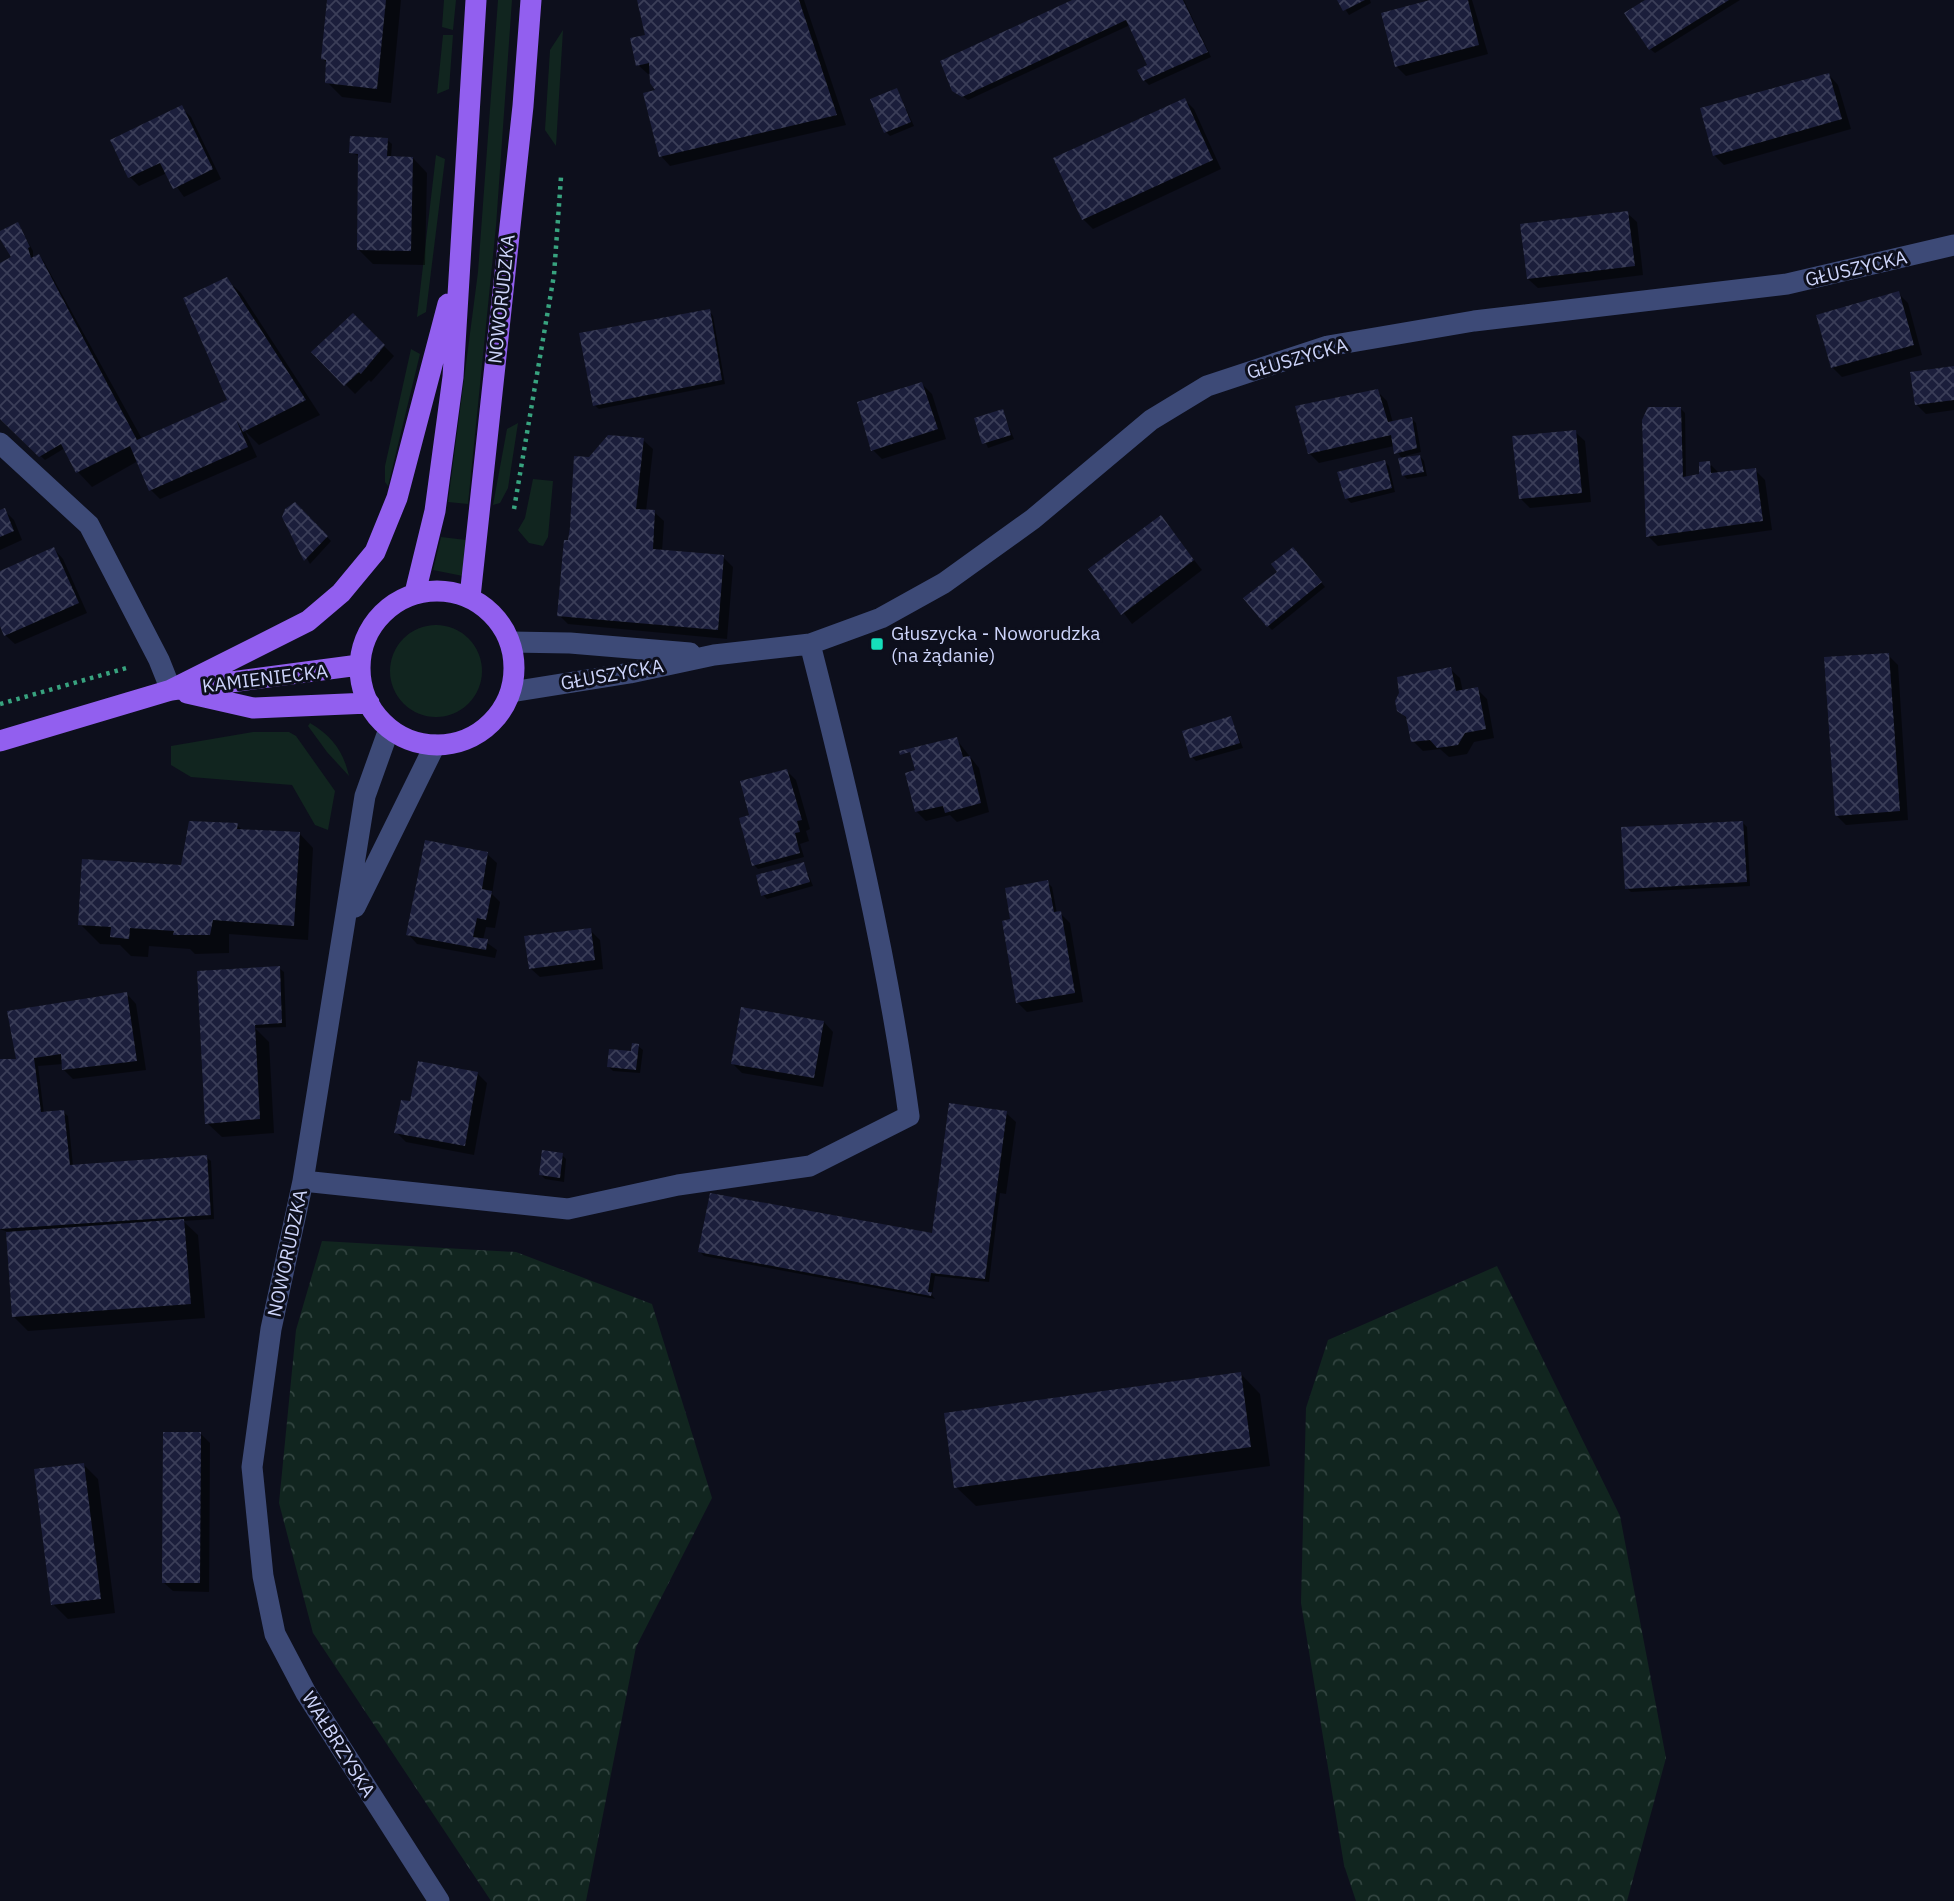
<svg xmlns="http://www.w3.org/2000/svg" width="1954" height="1901" viewBox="0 0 1954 1901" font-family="'IBM Plex Sans',sans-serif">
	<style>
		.green { fill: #11251f }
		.forest { fill: url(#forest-crowns) }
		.shadow { fill: #0007 }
		.building { fill: url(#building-cross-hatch) }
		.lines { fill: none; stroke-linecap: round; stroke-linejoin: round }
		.path { stroke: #38a37f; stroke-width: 4.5; stroke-dasharray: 3.5 5; stroke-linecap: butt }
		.minor { stroke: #3d4a77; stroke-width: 21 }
		.major { stroke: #925fef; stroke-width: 21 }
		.poi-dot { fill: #16debb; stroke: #0d0f1c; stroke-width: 2.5 }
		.labels { text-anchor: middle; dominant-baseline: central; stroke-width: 6; stroke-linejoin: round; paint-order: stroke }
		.street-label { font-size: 19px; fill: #cdd4fa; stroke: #0d0f1c }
		.poi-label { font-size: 19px; fill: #cdd4fa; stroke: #0d0f1c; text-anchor: start }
	</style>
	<defs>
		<pattern id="forest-crowns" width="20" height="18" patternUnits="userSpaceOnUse" patternTransform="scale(1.75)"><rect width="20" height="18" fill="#11251f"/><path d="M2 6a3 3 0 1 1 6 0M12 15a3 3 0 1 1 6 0" fill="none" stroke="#324440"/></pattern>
		<pattern id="building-cross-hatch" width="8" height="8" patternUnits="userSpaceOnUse" patternTransform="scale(1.75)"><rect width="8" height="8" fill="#1b1e3b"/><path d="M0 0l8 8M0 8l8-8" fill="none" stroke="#3b3e58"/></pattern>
	</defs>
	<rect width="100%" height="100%" fill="#0d0f1c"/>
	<path class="green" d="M444 0H456L453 30 442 27Z
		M498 0H512L496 226 468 504 448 502 478 272Z
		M563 30 556 146 545 130 550 50Z
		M443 35H453L449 89 437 94Z
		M436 155 445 159 426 312 417 317Z
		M411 349 420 354 388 486 385 482V466Z
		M518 423 508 488 500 503 493 505 507 429Z
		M533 479 553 481 548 537 543 546 529 543 518 530 525 518Z
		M441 537 466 540 463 576 433 570Z
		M390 671a46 46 0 1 1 92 0a46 46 0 1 1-92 0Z
		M310 723C333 737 343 751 349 776L327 752 308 726Z
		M253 732H289L296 736 335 791 328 830 315 825 292 785 191 777 171 765V746Z"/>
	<path class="forest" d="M322 1241 516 1252 652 1304 712 1498 636 1647 586 1901H491L313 1633 279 1503 296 1330Z
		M1497 1266 1620 1516 1666 1758 1627 1901H1356L1344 1865 1301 1603 1306 1408 1328 1340Z"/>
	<path class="shadow" d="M328 0H401L391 103 342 97 327 82 328 64 322 58Z
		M639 0H804L846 125 670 166 661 156 658 91 651 73 648 74 638 65 647 36Z
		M1077 0H1184L1211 57 1149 85 1144 80 1150 66 1130 25 968 100 953 90Z
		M1339 0H1370L1371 3 1349 15Z
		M1431 0H1472L1488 54 1406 76 1396 66Z
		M1648 0H1740L1655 53 1650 49Z
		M1829 75 1838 85 1851 129 1724 165 1714 155Z
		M897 90 914 126 890 136 886 132Z
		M1185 100 1194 109 1221 169 1093 229 1083 219Z
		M181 107 191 117 221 179 184 197 167 173 139 186 130 177Z
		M387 140 392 144 391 157 413 158 427 173 425 265 373 264 358 249 360 157 351 152Z
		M1627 213 1637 222 1643 275 1538 288 1528 279Z
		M18 224 33 251V259L38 256 43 260 142 439 236 411 226 279 241 293 320 415 259 445 245 431 257 457 160 499 151 490 138 461 92 487 78 472 65 448 45 460 0 418V265L13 258 0 233Z
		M1898 293 1908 303 1922 355 1842 377 1832 367Z
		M709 311 713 316 725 384 599 409 594 405Z
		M353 315 394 356 371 382 369 380 355 394 313 352Z
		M1954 368V410L1926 414 1916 404Z
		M922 384 932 394 946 439 882 459 873 450Z
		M1377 391 1387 401 1393 423 1412 419 1416 423 1421 452 1405 456V459L1420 456 1424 461 1427 476 1407 479 1403 475 1402 459 1394 446 1319 463 1309 453Z
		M1681 409 1685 413 1686 479 1701 476 1709 463 1719 473 1755 470 1765 480 1772 530 1658 546 1648 536Z
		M1002 411 1014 439 988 448 976 419Z
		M1575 432 1585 441 1591 502 1530 508 1520 498Z
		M643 440 653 449 646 511 654 512 664 521 662 552 723 557 733 567 727 639 568 624 559 615 569 542 590 459Z
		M1385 462 1389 466 1395 492 1351 503 1347 499Z
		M295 504 331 541 310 564 284 517Z
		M4 510 14 520 22 540 0 550V512Z
		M1160 517 1202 570 1132 624 1090 569Z
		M54 549 63 559 87 613 15 644 5 635 0 622V573Z
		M1298 553 1325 587 1272 630 1268 626Z
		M1888 655 1898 665 1908 820 1846 825 1837 816Z
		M1450 669 1460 678 1463 692 1477 689 1487 699 1494 738 1474 742 1467 754 1449 757 1440 749 1423 751 1413 741 1409 721 1399 711Z
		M1231 718 1243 748 1196 761 1192 757Z
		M956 739 979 768 989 812 957 822 950 815 926 821 916 811Z
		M786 770 796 780 810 829 806 831 809 841 800 844 804 857 758 869 754 865 751 817Z
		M1743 823 1747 827 1750 886 1631 892 1627 888Z
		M237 825 243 831 299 833 313 848 308 940 229 934V953L195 954 190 949 149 946 148 957 131 956 120 945 100 944 80 924 183 867 185 845Z
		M487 854 497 863 492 894 500 902 495 928 486 927 483 940 497 950 495 958 417 944 408 934Z
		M804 864 813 886 767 899 763 895Z
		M1047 882 1052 887 1057 914 1060 913 1070 923 1083 1002 1027 1012 1017 1002Z
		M590 930 600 940 603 969 540 977 530 968Z
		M279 968 284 972 286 1027 255 1028 269 1042 274 1133 222 1137 207 1123Z
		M127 994 136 1004 146 1070 73 1079 63 1069V1064L38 1066 44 1114 63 1112 68 1116 73 1166 206 1157 211 1161 214 1219 183 1221 198 1235 205 1318 28 1331 14 1317 8 1232 0 1229V1061L18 1060Z
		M824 1022 833 1032 823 1087 742 1073 733 1064Z
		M638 1046 643 1050 640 1073 613 1071 609 1067 632 1053Z
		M478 1074 487 1083 474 1155 406 1142 396 1132 412 1103Z
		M1006 1113 1016 1122 1006 1194 1000 1193 989 1282 935 1276 932 1295 935 1299 704 1256 700 1252 933 1235Z
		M562 1155 566 1159 564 1182 545 1179 541 1175Z
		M1241 1374 1260 1394 1270 1466 976 1506 956 1487Z
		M201 1434 210 1443 209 1592 173 1591 163 1582Z
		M83 1464 98 1479 115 1613 68 1619 53 1604Z"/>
	<path class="building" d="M327 0H386L377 89 325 83 326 60 321 59Z
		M637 0H799L837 115 659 157 643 93 655 90 650 83 649 63 636 66 630 38 645 35Z
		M1072 0H1183L1208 52 1143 81 1137 70 1147 65 1126 20 962 97 952 91 940 61Z
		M1337 0H1365L1343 11Z
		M1430 0H1468L1479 45 1395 67 1381 13Z
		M1645 0H1729L1649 50 1624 13Z
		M1829 73 1842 119 1713 156 1700 108Z
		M897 88 911 122 884 133 870 99Z
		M1185 98 1213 160 1082 220 1053 158Z
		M182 105 213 169 173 189 160 163 128 178 110 140Z
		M350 136 388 138 387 156 413 157 411 251 357 250 358 154 349 153Z
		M1628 211 1635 266 1527 279 1520 224Z
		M18 222 30 247 28 248 31 258 39 254 137 440 227 400 183 298 227 277 306 400 243 432 236 419 248 447 149 491 130 446 76 473 61 444 39 457 0 419V263L11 257 0 239V231Z
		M1899 291 1914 345 1831 368 1816 315Z
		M710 309 722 380 593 406 579 333Z
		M353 313 385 345 361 374 359 372 344 386 311 352Z
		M1954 366V400L1915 405 1910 372Z
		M922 382 938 429 871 451 857 402Z
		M1378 389 1388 422 1412 417 1417 448 1394 454 1391 435 1308 454 1295 406Z
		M1648 407H1681L1683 477 1699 474V462L1710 461 1711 473 1756 468 1763 521 1646 537 1642 420Z
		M1003 409 1011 435 982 444 974 418Z
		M1576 430 1582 493 1519 499 1512 436Z
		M608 435 644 438 636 509 655 510 653 549 724 555 718 630 557 616 564 540H568L570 527 574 456 589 457Z
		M1420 455 1424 472 1402 476 1398 458Z
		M1385 460 1392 488 1345 499 1337 472Z
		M295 502 328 536 304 561 282 517 285 509Z
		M5 508 14 531 0 537V510Z
		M1161 515 1194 560 1121 615 1088 569Z
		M54 547 79 603 4 636 0 626V571Z
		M1293 547 1322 582 1267 627 1243 598 1277 572 1271 564Z
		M1889 653 1900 811 1835 816 1824 657Z
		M1451 667 1456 691 1478 687 1486 729 1465 733 1458 745 1437 748 1430 740 1411 742 1406 717 1397 711 1395 701 1399 693 1397 677Z
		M1231 716 1240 743 1190 758 1182 731Z
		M957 737 963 757 970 756 981 803 945 813 943 806 915 812 905 773 915 770 910 752 900 755 899 751Z
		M787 769 802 820 797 821 800 832 795 833 800 853 752 866 739 818 749 815 740 781Z
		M189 821 238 823 237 829 300 832 294 926 213 920 210 935H173L174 931 130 928 129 939 110 937 111 927 78 925 82 859 181 865Z
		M1743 821 1747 882 1625 889 1621 827Z
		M425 840 488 852 482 889 492 891 486 920 477 918 473 937 488 939 486 950 406 935Z
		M804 862 810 882 761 896 756 875Z
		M1048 880 1054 912 1061 911 1075 993 1016 1003 1002 921 1010 919 1005 888Z
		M591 928 595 960 529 969 524 936Z
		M280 966 282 1023 255 1025 260 1119 205 1124 197 971Z
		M127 992 137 1061 62 1070 61 1054 34 1058 41 1112 64 1110 70 1165 207 1155 211 1215 0 1229V1059H16L7 1011Z
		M741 1007 824 1021 814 1078 731 1064Z
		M632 1043 639 1044 636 1070 607 1067 609 1049 631 1051Z
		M418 1061 478 1072 465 1146 394 1133 401 1100 410 1101Z
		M949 1103 1007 1111 985 1279 931 1273 928 1292H932L931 1296 698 1252 710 1193 932 1233Z
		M542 1150 563 1153 560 1178 539 1175Z
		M184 1219 191 1304 12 1317 6 1232Z
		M1241 1372 1251 1447 954 1488 944 1413Z
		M163 1432H201L200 1583H162Z
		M84 1463 101 1599 51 1605 34 1469Z"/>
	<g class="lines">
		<path class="path" d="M514 509 554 275 561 177
			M0 704 130 667"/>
		<path class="minor" d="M0 443 89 525 159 660 171 690
			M510 642 570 643 690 653
			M511 692 630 673 714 655 810 644 881 618 944 583 1033 519 1151 420 1207 386 1328 346 1474 321 1787 284 1954 245
			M389 729 365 796 303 1181 271 1329 252 1467 263 1576 275 1634 306 1693 439 1901
			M355 907 435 745
			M303 1181 568 1209 678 1185 810 1166 909 1116C887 956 850 800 810 644"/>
		<path class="major" d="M360 668a77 77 0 1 1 154 0a77 77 0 1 1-154 0Z
			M415 593 435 511 453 377 476 0
			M470 597 523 106 531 0
			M171 690 308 621 341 593 375 552 397 498 448 304
			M187 693 253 708 369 703
			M0 741 171 690 359 665"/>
	</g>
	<rect class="poi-dot" x="870" y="637" width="14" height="14" rx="3.5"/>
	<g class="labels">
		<g class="street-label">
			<text transform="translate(1856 268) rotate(-13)">GŁUSZYCKA</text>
			<text transform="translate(501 299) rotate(-84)">NOWORUDZKA</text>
			<text transform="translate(1297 358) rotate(-16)">GŁUSZYCKA</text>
			<text transform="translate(612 674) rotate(-10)">GŁUSZYCKA</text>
			<text transform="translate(265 678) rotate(-7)">KAMIENIECKA</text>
			<text transform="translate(287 1253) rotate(-78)">NOWORUDZKA</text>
			<text transform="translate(339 1744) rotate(58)">WAŁBRZYSKA</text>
		</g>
		<g class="poi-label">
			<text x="891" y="633">Głuszycka - Noworudzka<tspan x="891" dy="22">(na żądanie)</tspan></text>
		</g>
	</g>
</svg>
